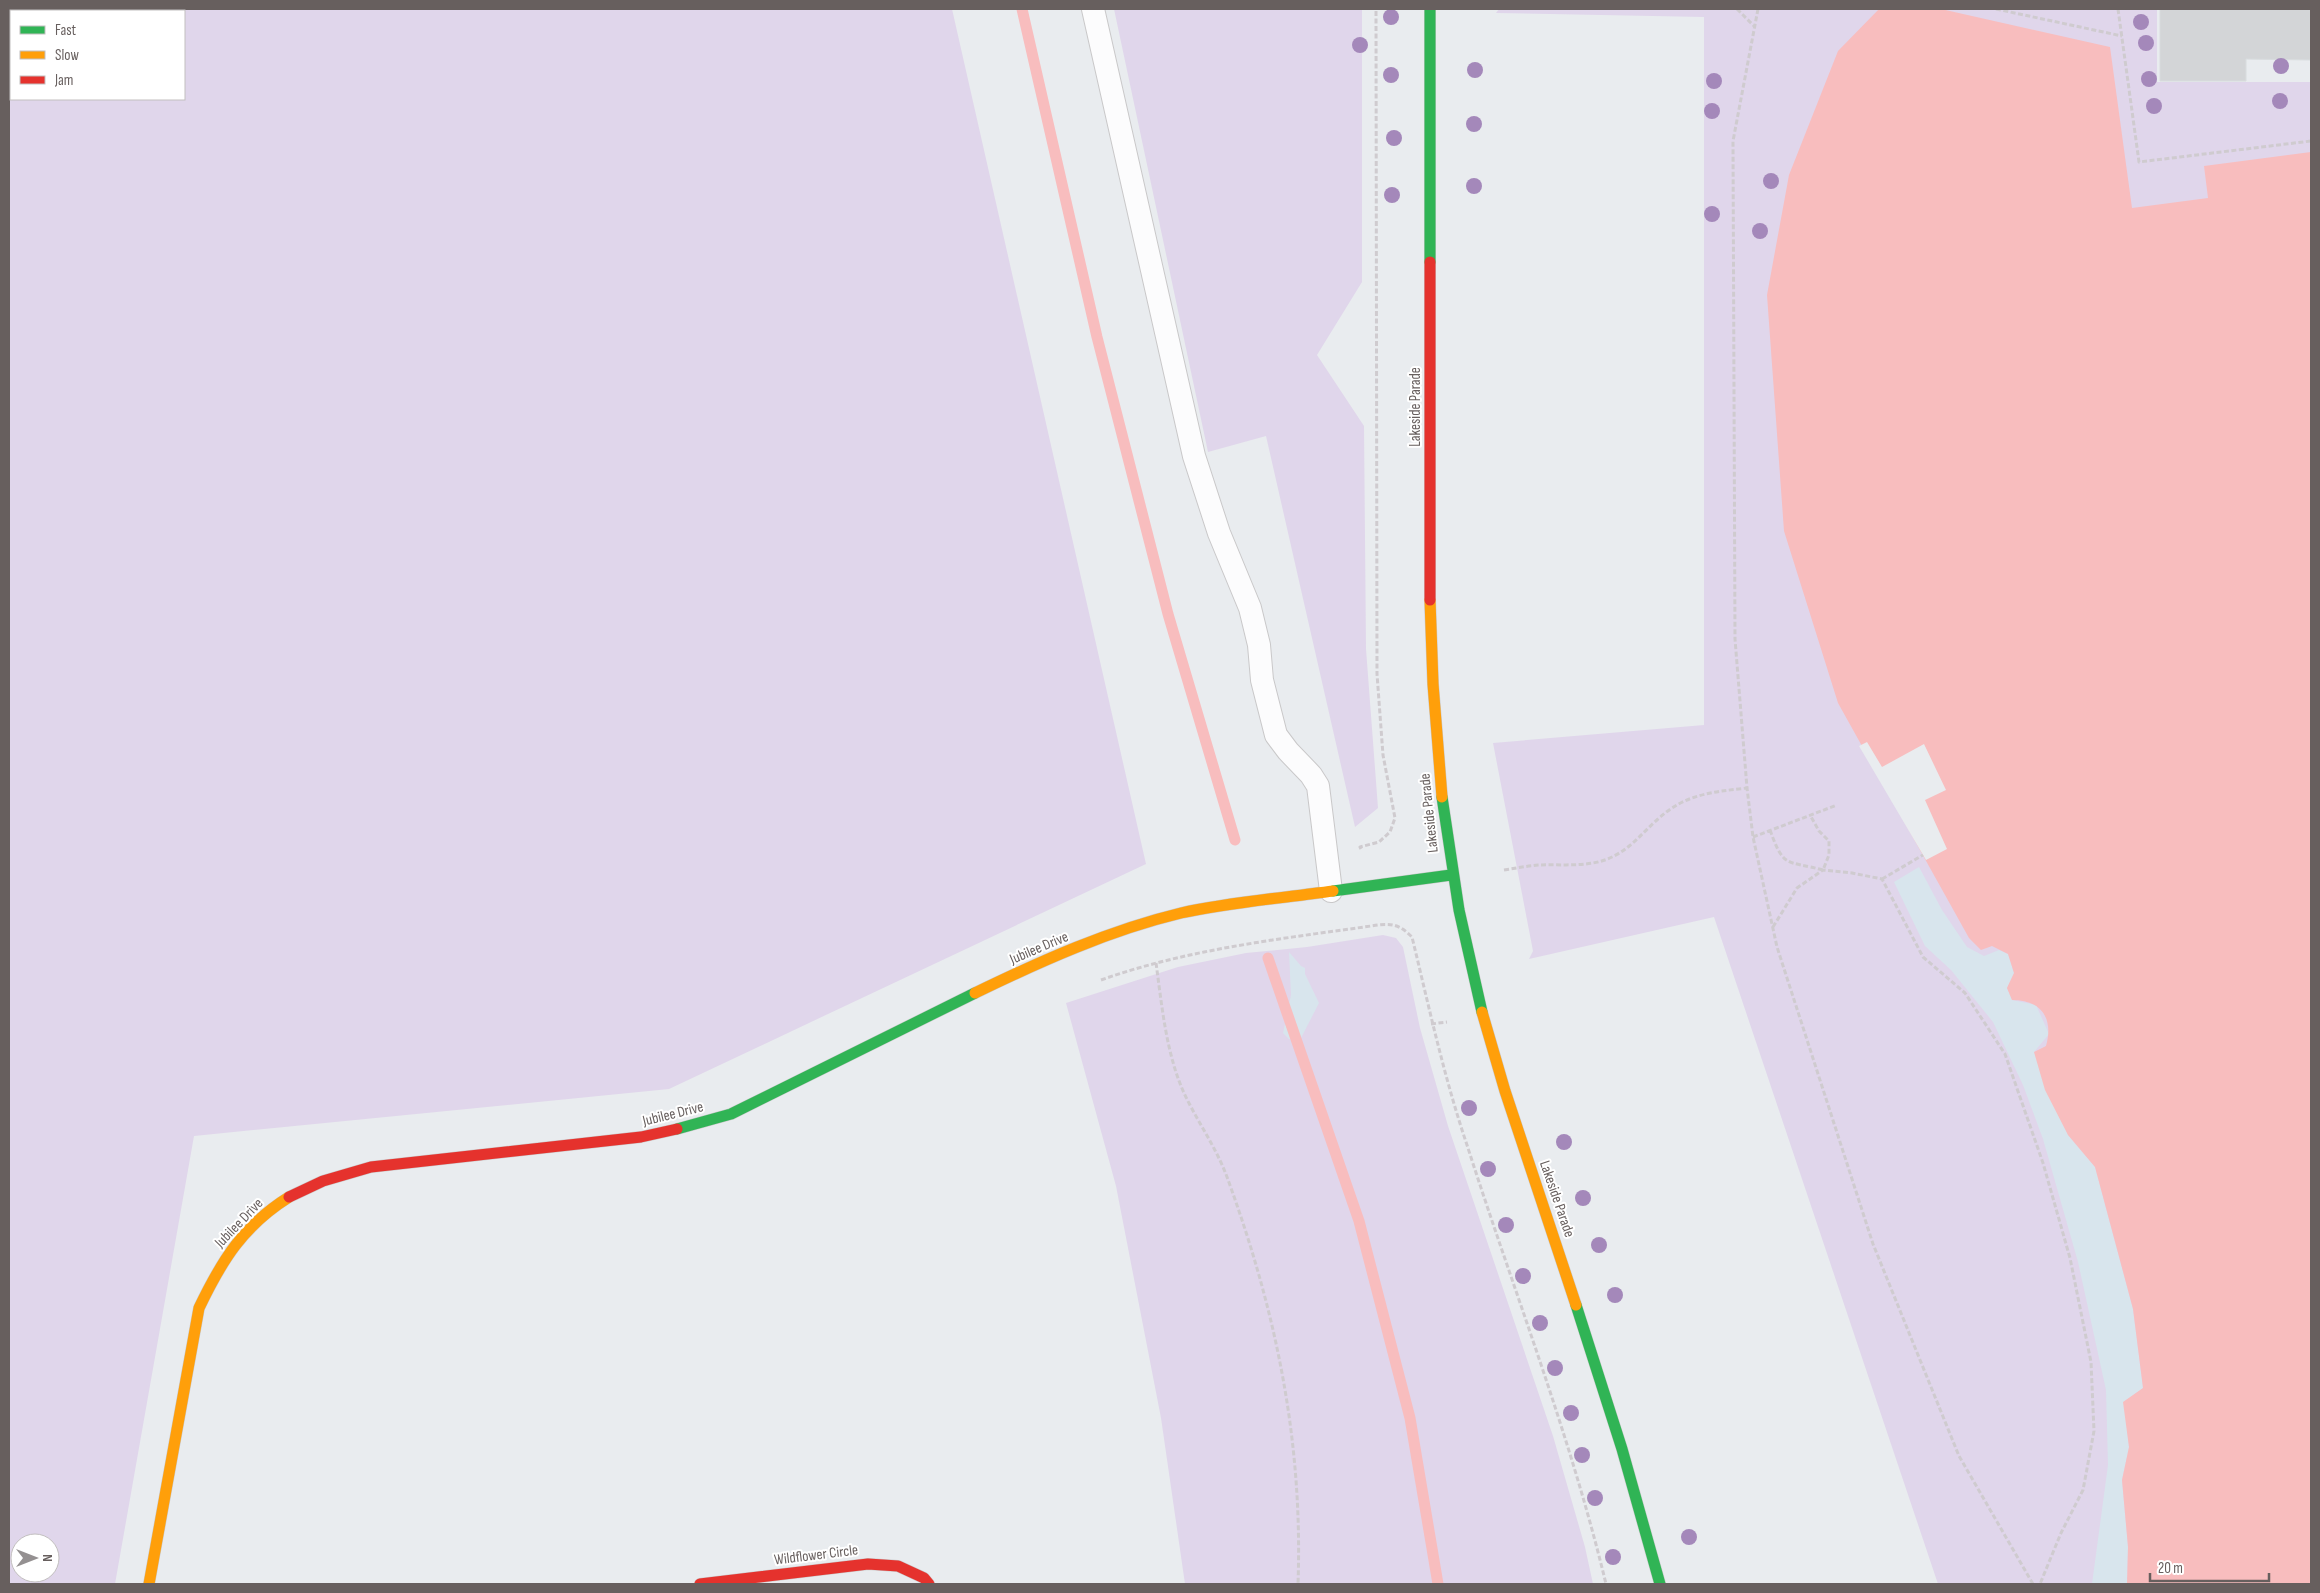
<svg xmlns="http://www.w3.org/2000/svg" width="2320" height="1593" viewBox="0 0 2320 1593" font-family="'Sofia Sans Condensed',sans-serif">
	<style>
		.green { fill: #e0d6eb; fill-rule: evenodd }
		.sand { fill: #d8e5ed }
		.water { fill: #f8bdbe }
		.pier { fill: #e9ecef }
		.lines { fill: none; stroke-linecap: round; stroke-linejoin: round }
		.stream { stroke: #f8bdbe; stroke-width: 11 }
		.building { fill: #d3d5d7; stroke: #d8dcde }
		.lane-casing { stroke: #c9c8c9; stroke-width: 24 }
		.fast-casing { stroke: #cac9ca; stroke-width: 12 }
		.slow-casing { stroke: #cac9ca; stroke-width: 12 }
		.jam-casing { stroke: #cac9ca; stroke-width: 12 }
		.path { stroke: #cfcbcf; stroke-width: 3; stroke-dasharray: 5 2.5; stroke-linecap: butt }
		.lane { stroke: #fcfcfd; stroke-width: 22 }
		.fast { stroke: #30b455; stroke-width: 11 }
		.slow { stroke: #ff9f0a; stroke-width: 11 }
		.jam { stroke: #e5322d; stroke-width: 11 }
		.tree { fill: #a488ba }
		.labels { text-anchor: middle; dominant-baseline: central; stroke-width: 4; stroke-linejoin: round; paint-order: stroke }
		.street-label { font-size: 15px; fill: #675f5e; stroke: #fff }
	</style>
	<rect width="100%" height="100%" fill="#e9ecef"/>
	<path class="green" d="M9 9H952L1146 864 669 1089 194 1136 115 1584H9ZM184 11V99H11V11ZM20 1543H50V1573H20Z
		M1114 9H1362V282L1317 355 1364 426 1366 649 1378 808 1355 827 1266 436 1208 452Z
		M1499 9H2157V82H2311V1584H1938L1714 917 1529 959 1533 951 1493 743 1704 725V17L1496 13Z
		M1383 935 1396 938 1403 947 1420 1028 1448 1126 1553 1436 1585 1547 1593 1584H1185L1161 1418 1116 1186 1066 1003 1178 967 1246 953 1307 947Z"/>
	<path class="sand" d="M1919 867 1942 910 1967 947 1984 956 1999 950 2008 954 2014 973 2007 988 2012 1000 2036 1005 2049 1034 2034 1052 2068 1135 2095 1167 2133 1309 2143 1388 2124 1402 2129 1447 2122 1480 2128 1547 2127 1584H2092L2108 1465 2106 1390 2078 1262 2043 1139 2023 1085 1993 1022 1951 970 1925 946 1894 882Z
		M1289 952 1301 966 1305 968V974L1319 1003 1301 1038 1289 1039 1283 1033 1291 995Z"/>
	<path class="water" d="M1879 9H1941L2110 47 2132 208 2208 198 2204 166 2311 152V1584H2127L2128 1547 2122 1480 2129 1447 2123 1402 2143 1388 2133 1309 2095 1167 2068 1135 2045 1090 2034 1052 2046 1046C2054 1018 2041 1000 2012 1000L2007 988 2014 973 2008 954 1992 946 1981 950 1969 938 1838 703 1784 531 1767 295 1789 175 1838 51Z"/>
	<path class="pier" d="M1867 742 1882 767 1924 744 1946 790 1925 800 1947 849 1926 860 1859 746Z"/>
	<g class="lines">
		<path class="stream" d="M1022 9 1097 337 1168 614 1235 840
			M1268 958 1359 1221 1410 1418 1438 1584"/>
	</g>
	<path class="building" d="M2160 9H2311V60L2246 59V81H2160Z"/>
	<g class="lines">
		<defs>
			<path id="lane" d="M1093 9 1194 456 1219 533 1250 608 1259 645 1262 680 1276 735 1288 751 1311 775 1318 786 1331 891"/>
			<path id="fast" d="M1430 9V262
				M1442 797 1459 910 1482 1012
				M1333 891 1451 875
				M677 1129 731 1114 975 993
				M1576 1305 1622 1449 1660 1584"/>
			<path id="slow" d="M1430 600 1433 684 1442 797
				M975 993C1041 961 1110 930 1181 913 1231 902 1283 898 1333 891
				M1482 1012 1505 1091 1576 1305
				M149 1584 199 1308C222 1260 243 1226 289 1197"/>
			<path id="jam" d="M1430 262V600
				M289 1197 323 1181 371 1167 641 1137 677 1129
				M700 1584 868 1564 898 1566 924 1578 929 1584"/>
		</defs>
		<use href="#lane" class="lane-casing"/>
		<use href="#fast" class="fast-casing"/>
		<use href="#slow" class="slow-casing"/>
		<use href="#jam" class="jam-casing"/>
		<path class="path" d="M1737 9 1754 26
			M1758 9 1733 141 1735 639 1747 788 1753 837 1777 947 1873 1244 1959 1456 2033 1584
			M1996 9 2122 36
			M2118 9 2139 162 2311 141
			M1770 830C1784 869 1786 860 1823 870L1829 855V841L1819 831 1810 815
			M1753 837 1837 805
			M1361 849 1360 847 1379 842 1390 832 1395 818 1383 755 1377 674 1376 9
			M1504 870C1516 868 1527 866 1538 865 1563 864 1592 868 1614 856 1632 847 1643 832 1658 819 1685 794 1712 792 1747 788
			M1882 879 1923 855
			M1773 927 1797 888 1823 870 1852 873 1882 879 1923 957 1965 993 2005 1054 2043 1163 2070 1258 2091 1362 2094 1431 2083 1490 2061 1533 2040 1584
			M1156 963C1162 1006 1166 1053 1184 1093 1197 1121 1216 1147 1227 1177 1276 1311 1303 1441 1298 1584
			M1101 980C1188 949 1280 939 1371 926 1390 923 1398 923 1412 937 1429 1007 1444 1077 1467 1145 1514 1292 1570 1434 1606 1584
			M1431 1024 1447 1022"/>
		<use href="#lane" class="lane"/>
		<use href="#fast" class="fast"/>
		<use href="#slow" class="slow"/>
		<use href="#jam" class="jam"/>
	</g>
	<g class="tree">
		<circle cx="1391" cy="17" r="8"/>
		<circle cx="2141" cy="22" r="8"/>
		<circle cx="2146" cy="43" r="8"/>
		<circle cx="1360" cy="45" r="8"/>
		<circle cx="2281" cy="66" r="8"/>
		<circle cx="1475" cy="70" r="8"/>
		<circle cx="1391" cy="75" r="8"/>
		<circle cx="2149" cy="79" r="8"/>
		<circle cx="1714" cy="81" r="8"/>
		<circle cx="2280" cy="101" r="8"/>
		<circle cx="2154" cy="106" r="8"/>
		<circle cx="1712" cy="111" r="8"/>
		<circle cx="1474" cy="124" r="8"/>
		<circle cx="1394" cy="138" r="8"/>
		<circle cx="1771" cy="181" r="8"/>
		<circle cx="1474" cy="186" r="8"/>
		<circle cx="1392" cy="195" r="8"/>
		<circle cx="1712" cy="214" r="8"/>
		<circle cx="1760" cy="231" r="8"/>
		<circle cx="1469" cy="1108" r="8"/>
		<circle cx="1564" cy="1142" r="8"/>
		<circle cx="1488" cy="1169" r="8"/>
		<circle cx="1583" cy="1198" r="8"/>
		<circle cx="1506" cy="1225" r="8"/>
		<circle cx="1599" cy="1245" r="8"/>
		<circle cx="1523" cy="1276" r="8"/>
		<circle cx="1615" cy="1295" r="8"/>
		<circle cx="1540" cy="1323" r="8"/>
		<circle cx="1555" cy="1368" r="8"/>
		<circle cx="1571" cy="1413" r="8"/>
		<circle cx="1582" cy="1455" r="8"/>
		<circle cx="1595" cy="1498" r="8"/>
		<circle cx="1689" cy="1537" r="8"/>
		<circle cx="1613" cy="1557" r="8"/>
	</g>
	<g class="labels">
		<g class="street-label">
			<text transform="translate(1415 407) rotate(-90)">Lakeside Parade</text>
			<text transform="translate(1429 813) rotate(-96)">Lakeside Parade</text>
			<text transform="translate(1039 948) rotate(-23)">Jubilee Drive</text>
			<text transform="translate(673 1114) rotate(-14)">Jubilee Drive</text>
			<text transform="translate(1557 1199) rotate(71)">Lakeside Parade</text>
			<text transform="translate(239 1223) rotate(-46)">Jubilee Drive</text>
			<text transform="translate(816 1555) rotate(-7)">Wildflower Circle</text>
		</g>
	</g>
	<rect width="2320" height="1593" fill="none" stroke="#675f5e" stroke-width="20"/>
	<rect x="10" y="10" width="175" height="90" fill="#ffffff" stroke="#c2bfbf"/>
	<rect x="20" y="26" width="25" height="8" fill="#30b455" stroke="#c2bfbf"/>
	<text x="55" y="35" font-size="15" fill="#675f5e">Fast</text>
	<rect x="20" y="51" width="25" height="8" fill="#ff9f0a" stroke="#c2bfbf"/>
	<text x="55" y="60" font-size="15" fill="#675f5e">Slow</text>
	<rect x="20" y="76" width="25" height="8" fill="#e5322d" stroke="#c2bfbf"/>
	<text x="55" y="85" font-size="15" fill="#675f5e">Jam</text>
	<g transform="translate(35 1558) rotate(90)"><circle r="24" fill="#ffffff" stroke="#c2bfbf"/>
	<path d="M0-4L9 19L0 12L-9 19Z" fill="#949091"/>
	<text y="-8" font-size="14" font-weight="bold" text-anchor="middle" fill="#675f5e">N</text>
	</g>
	<path d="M2150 1573v8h119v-8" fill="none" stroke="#675f5e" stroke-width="2.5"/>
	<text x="2158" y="1573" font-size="15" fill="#675f5e" stroke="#ffffff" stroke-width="4" paint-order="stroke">20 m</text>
</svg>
